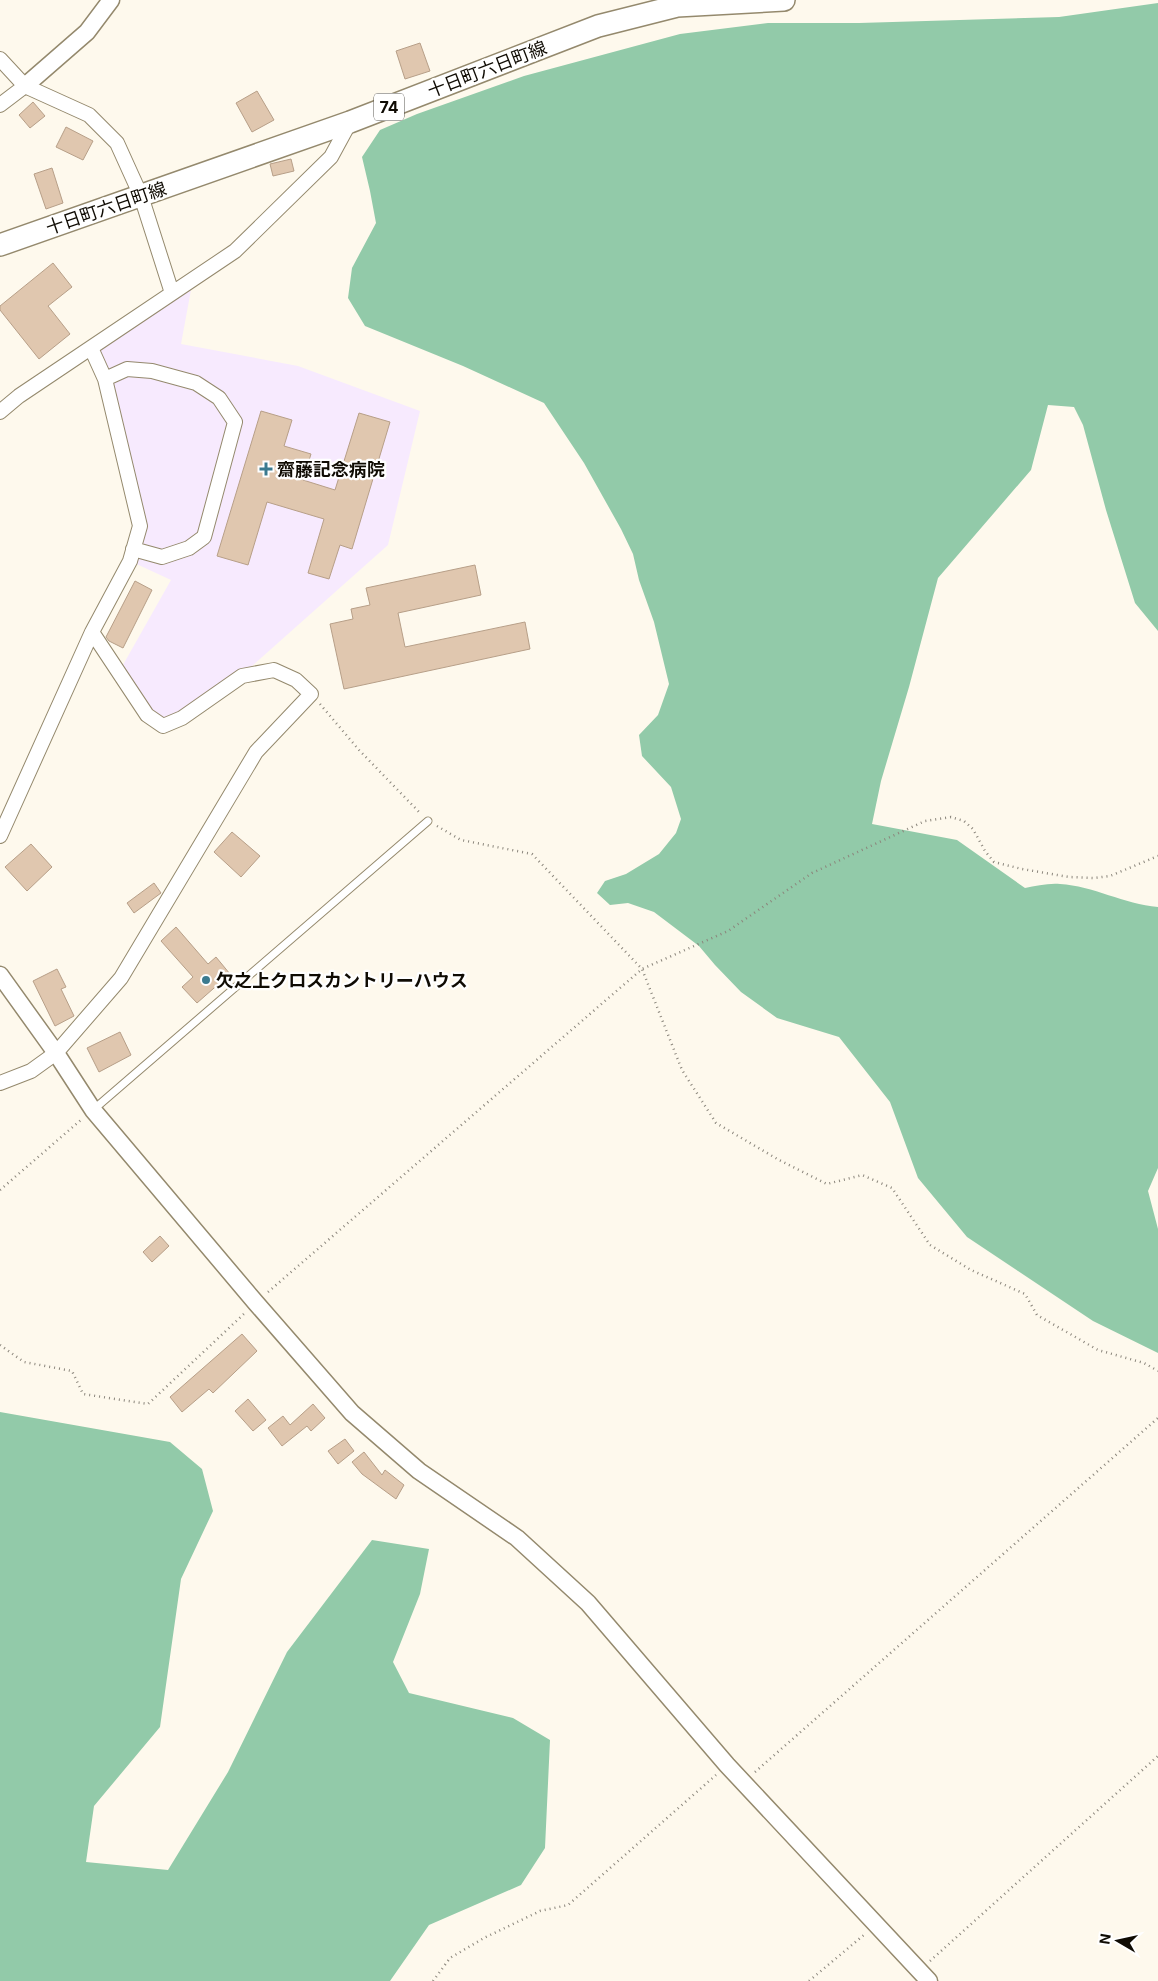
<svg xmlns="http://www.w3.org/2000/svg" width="1158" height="1981" viewBox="0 0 1158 1981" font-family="Inter,'Noto Sans JP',sans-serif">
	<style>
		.medical { fill: #f7eafe }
		.forest { fill: #92caa9 }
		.building { fill: #e0c7af; stroke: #b79f88 }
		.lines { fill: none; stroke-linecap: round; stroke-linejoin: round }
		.service-casing { stroke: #94896d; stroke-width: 9 }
		.minor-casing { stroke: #94896d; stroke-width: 16 }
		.tertiary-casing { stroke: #94896d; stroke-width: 19 }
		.primary-casing { stroke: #94896d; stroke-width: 24 }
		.path { stroke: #8b867c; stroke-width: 2.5; stroke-dasharray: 1 4; stroke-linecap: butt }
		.service { stroke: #fff; stroke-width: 7 }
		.minor { stroke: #fff; stroke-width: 14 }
		.tertiary { stroke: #fff; stroke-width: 16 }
		.primary { stroke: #fff; stroke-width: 21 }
		.poi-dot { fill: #3b7a8f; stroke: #fff; stroke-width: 2 }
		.labels { text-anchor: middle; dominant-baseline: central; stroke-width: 4.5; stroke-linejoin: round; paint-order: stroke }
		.shield { fill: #fff; stroke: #57544f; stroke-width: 1 }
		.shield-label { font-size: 16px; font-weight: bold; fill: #0f0b03 }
		.street-label { font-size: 18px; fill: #0f0b03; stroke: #fff }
		.poi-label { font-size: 18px; font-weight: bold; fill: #0f0b03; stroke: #fff; text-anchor: start }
	</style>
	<rect width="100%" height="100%" fill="#fef9ed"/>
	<path class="medical" d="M193 279 181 344 298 366 420 411 388 545 242 675 163 726 119 672 171 580 130 561 140 526 91 348Z"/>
	<path class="forest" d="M1158 3V631L1135 603 1106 510 1083 425 1074 407 1048 405 1031 470 938 578 909 687 881 781 872 824 957 840 1025 888C1036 886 1048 883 1060 884 1093 886 1124 904 1158 907V1168L1148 1191 1158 1229V1353L1093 1321 967 1237 918 1178 890 1102 839 1037 777 1018 741 992 715 965 699 946 654 912 628 903 610 905 597 893 605 881 626 874 659 854 676 833 681 819 671 787 642 756 639 735 658 715 669 684 654 622 639 580 633 554 621 529 584 463 544 403 463 366 365 326 348 298 352 268 376 223 370 191 362 157 380 130 417 114 524 76 680 34 768 23H859L1059 17Z
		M0 1412 170 1442 202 1469 213 1511 181 1579 160 1727 94 1806 86 1862 168 1870 228 1772 287 1652 372 1540 429 1549 420 1594 393 1662 409 1693 513 1718 550 1740 545 1848 521 1885 429 1925 390 1981H0Z"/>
	<path class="building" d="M420 43 430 71 405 79 396 51Z
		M257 91 274 120 252 132 236 103Z
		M33 102 45 116 30 128 19 115Z
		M66 127 93 141 83 160 56 147Z
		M291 159 294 171 273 176 270 164Z
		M52 168 63 203 46 209 34 174Z
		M53 263 72 287 48 306 70 334 39 359 0 310V306Z
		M261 411 292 420 284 446 311 454 303 480 335 490 359 413 390 422 352 549 340 545 329 579 308 573 324 519 267 502 248 565 217 556Z
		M475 565 481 595 398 613 405 647 525 622 530 649 344 689 330 624 353 619 351 609 370 605 366 588Z
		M135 581 152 590 123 648 109 641 106 637Z
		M232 832 260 856 241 877 214 852Z
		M31 844 52 867 27 891 5 867Z
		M154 883 161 893 134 913 127 903Z
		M176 927 208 964 216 957 230 974 197 1003 182 987 193 977 161 941Z
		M57 969 66 987 61 989 74 1016 55 1026 33 981Z
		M120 1032 131 1055 99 1072 87 1048Z
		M160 1236 169 1246 152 1262 143 1252Z
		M242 1334 257 1351 213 1393 209 1389 182 1412 170 1397Z
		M248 1399 266 1420 253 1431 235 1411Z
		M313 1404 325 1418 311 1431 307 1426 282 1446 268 1428 283 1416 290 1425Z
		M345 1439 354 1451 338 1464 328 1451Z
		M364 1452 382 1475 385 1470 404 1485 396 1499 362 1474 352 1462Z"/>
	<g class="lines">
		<defs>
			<path id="service" d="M93 1110 428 821"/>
			<path id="minor" d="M0 59 25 86 89 115 117 143 141 196 172 293
				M0 105 25 86
				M105 379 127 369 152 371 196 383 219 398 235 422 204 537 189 548 162 557 133 549
				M0 412 19 396 235 251 331 157 350 122
				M0 836 92 632 130 561 140 526 105 379 91 348
				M0 1083 31 1071 56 1053 121 978 256 752 311 694 296 680 274 670 242 676 182 718 163 726 147 715 92 632"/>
			<path id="tertiary" d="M25 86 87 32 111 0
				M0 975 56 1053 93 1110 256 1303 352 1413 419 1471 517 1538 588 1603 727 1765 929 1981"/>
			<path id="primary" d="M0 245 350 122 598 26 677 6 784 0"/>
		</defs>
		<use href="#service" class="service-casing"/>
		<use href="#minor" class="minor-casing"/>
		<use href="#tertiary" class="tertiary-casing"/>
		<use href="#primary" class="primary-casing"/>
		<path class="path" d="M320 704 359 750 421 814
			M437 826 461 840 532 854 642 969 682 1070 716 1123 779 1160 827 1184 862 1175 892 1188 930 1245 971 1270 1025 1294 1037 1315 1098 1350 1144 1363 1158 1371
			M0 1190 82 1119
			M268 1292 642 969 728 931 812 873 925 821 951 817 964 821 973 829 985 851 994 862 1022 869 1069 877 1094 878 1110 876 1158 856
			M0 1345 24 1362 72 1371 83 1394 148 1404 246 1312
			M755 1772 1158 1418
			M930 1961 1158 1756
			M433 1981 450 1958 484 1938 540 1911 568 1905 716 1775
			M809 1981 865 1934"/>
		<use href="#service" class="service"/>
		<use href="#minor" class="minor"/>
		<use href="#tertiary" class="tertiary"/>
		<use href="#primary" class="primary"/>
	</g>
	<g class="poi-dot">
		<path d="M263.5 461.5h5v5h5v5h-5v5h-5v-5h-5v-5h5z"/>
		<circle cx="206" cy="980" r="5"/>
	</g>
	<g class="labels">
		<rect class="shield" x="374" y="93.5" width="30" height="27" rx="4"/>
		<g class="shield-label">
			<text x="389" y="107">74</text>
		</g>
		<g class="street-label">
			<text transform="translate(487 69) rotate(-21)">十日町六日町線</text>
			<text transform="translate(106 208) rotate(-19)">十日町六日町線</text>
		</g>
		<g class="poi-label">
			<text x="277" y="469">齋藤記念病院</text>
			<text x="216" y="980">欠之上クロスカントリーハウス</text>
		</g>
	</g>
	<g transform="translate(1118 1941) rotate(279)" stroke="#ffffff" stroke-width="4" paint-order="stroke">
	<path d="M0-4L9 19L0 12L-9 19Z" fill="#0f0b03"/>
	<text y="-8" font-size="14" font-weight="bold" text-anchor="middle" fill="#0f0b03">N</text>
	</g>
</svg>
